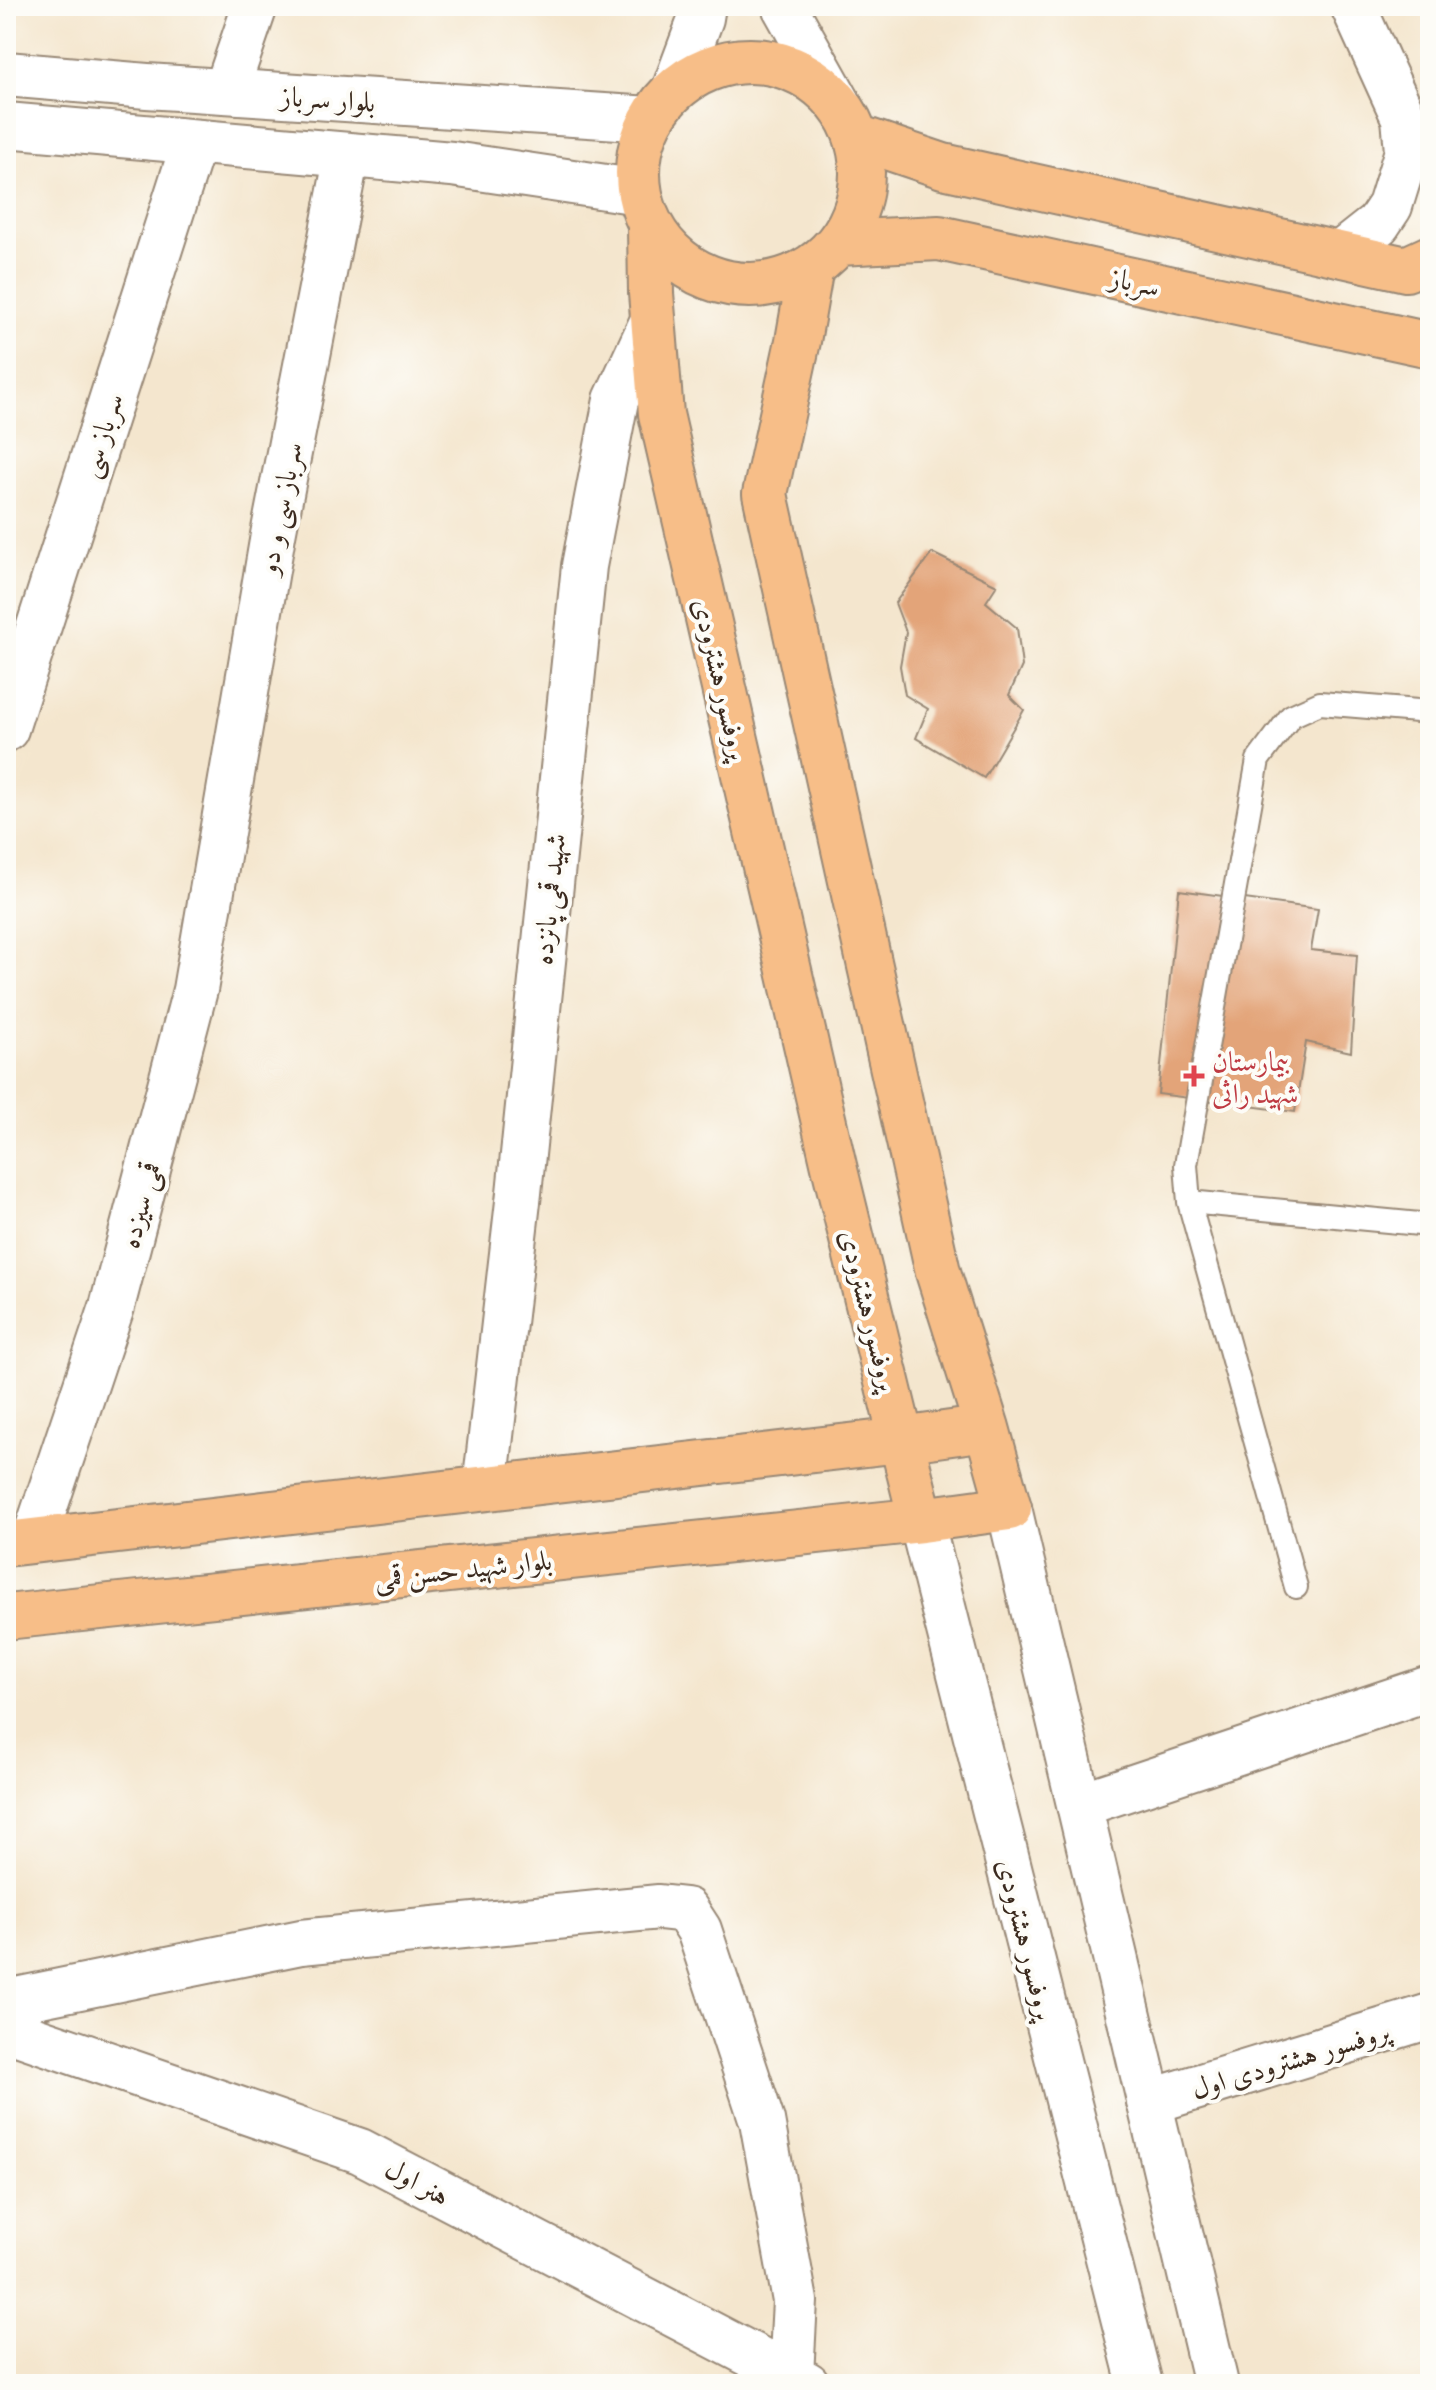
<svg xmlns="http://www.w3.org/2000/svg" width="1436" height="2390" viewBox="0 0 1436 2390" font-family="'Gentium Book Plus',Amiri,serif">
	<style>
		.building { fill: #e3a479 }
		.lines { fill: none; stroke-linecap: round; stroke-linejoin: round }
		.service-casing { stroke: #988876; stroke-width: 26 }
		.minor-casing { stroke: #988876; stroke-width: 48 }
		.tertiary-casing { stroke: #988876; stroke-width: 48 }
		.primary-casing { stroke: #988876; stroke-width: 48 }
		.service { stroke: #fff; stroke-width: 22 }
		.minor { stroke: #fff; stroke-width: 44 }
		.tertiary { stroke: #fff; stroke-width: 44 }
		.primary { stroke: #f7be88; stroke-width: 44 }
		.health-dot { fill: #e0444e; stroke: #fdfcf7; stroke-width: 3 }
		.labels { text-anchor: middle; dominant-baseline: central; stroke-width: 8; stroke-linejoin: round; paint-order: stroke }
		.street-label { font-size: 28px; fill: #3b2a1e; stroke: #fdfcf7 }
		.health-label { font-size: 28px; fill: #be3a42; stroke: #fdfcf7; text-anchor: start }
	</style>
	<rect width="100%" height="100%" fill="#fdfcf7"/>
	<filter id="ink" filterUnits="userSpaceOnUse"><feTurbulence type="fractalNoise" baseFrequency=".0125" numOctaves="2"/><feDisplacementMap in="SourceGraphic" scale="16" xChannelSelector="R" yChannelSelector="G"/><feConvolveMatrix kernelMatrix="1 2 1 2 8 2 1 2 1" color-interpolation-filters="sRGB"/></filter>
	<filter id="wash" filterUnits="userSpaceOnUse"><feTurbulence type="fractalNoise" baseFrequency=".006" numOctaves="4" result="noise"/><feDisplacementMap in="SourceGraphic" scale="32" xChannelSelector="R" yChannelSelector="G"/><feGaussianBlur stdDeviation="1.8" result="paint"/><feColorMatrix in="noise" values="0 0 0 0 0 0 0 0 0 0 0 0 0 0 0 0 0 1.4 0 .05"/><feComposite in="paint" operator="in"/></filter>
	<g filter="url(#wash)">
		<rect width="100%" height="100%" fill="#f4e6ce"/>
		<g id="blocks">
			<path class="building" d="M932 553 997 585 986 602 1017 628 1022 666 1009 695 1024 710 984 778 916 738 928 709 905 695 900 666 906 632 895 603Z
				M1179 890 1318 909 1311 950 1357 955 1351 1052 1306 1042 1295 1112 1158 1094Z"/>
		</g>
	</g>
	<g filter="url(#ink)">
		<use href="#blocks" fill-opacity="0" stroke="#988876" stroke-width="2"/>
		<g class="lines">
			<defs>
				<path id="service" d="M1189 1202 1430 1225
					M1296 1587 1189 1202 1186 1165 1258 760 1291 716 1320 703 1430 712"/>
				<path id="minor" d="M226 91 255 6
					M6 729 194 142
					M485 1488 519 1193 584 566 616 400 653 320
					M34 1540 112 1307 195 990 273 535 347 155
					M1079 1805 1430 1688
					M6 2002 301 1942 659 1907 686 1910 699 1930 762 2121 795 2301 791 2375
					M6 2029 360 2151 807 2384
					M1149 2102 1430 2016"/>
				<path id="tertiary" d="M784 6 839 104
					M6 74 147 86 650 119
					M674 90 701 18 703 6
					M6 125 452 164 639 192
					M1340 254 1378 224 1390 206 1407 151 1404 118 1353 6
					M1009 1508 1216 2384
					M921 1520 1140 2384"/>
				<path id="primary" d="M638 173a112 112 0 1 1 224 0a112 112 0 1 1-224 0Z
					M857 137 943 166 1406 269 1430 258
					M650 227 651 293 661 414 834 1166 921 1520
					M838 243 939 238 1430 345
					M6 1544 901 1440 987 1428
					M6 1617 921 1520 1009 1508 987 1428 938 1272 765 494 798 341 811 267"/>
			</defs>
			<use href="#service" class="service-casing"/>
			<use href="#minor" class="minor-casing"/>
			<use href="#tertiary" class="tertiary-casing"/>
			<use href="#primary" class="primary-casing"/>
			<use href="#service" class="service"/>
			<use href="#minor" class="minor"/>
			<use href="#tertiary" class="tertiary"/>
			<use href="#primary" class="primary"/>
		</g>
	</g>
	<path class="health-dot" d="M1190 1064h8v8h8v8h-8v8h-8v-8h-8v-8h8z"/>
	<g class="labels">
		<g class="street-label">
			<text transform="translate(328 98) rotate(4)">بلوار سرباز</text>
			<text transform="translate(1135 281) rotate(12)">سرباز</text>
			<text transform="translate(100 435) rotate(-72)">سرباز سی</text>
			<text transform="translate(279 508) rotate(-79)">سرباز سی و دو</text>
			<text transform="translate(722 679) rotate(77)">پروفسور هشترودی</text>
			<text transform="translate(548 899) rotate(-84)">شهید قمی پانزده</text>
			<text transform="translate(139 1205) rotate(-75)">قمی سیزده</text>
			<text transform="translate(870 1310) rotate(76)">پروفسور هشترودی</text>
			<text transform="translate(463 1568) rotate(-6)">بلوار شهید حسن قمی</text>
			<text transform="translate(1027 1939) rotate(76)">پروفسور هشترودی</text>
			<text transform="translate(1290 2059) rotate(-17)">پروفسور هشترودی اول</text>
			<text transform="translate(418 2181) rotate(28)">هنر اول</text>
		</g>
		<g class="health-label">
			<text x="1212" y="1060">بیمارستان<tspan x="1212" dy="32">شهید راثی</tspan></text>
		</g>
	</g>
	<rect width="1436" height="2390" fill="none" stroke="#fdfcf7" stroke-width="32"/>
</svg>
